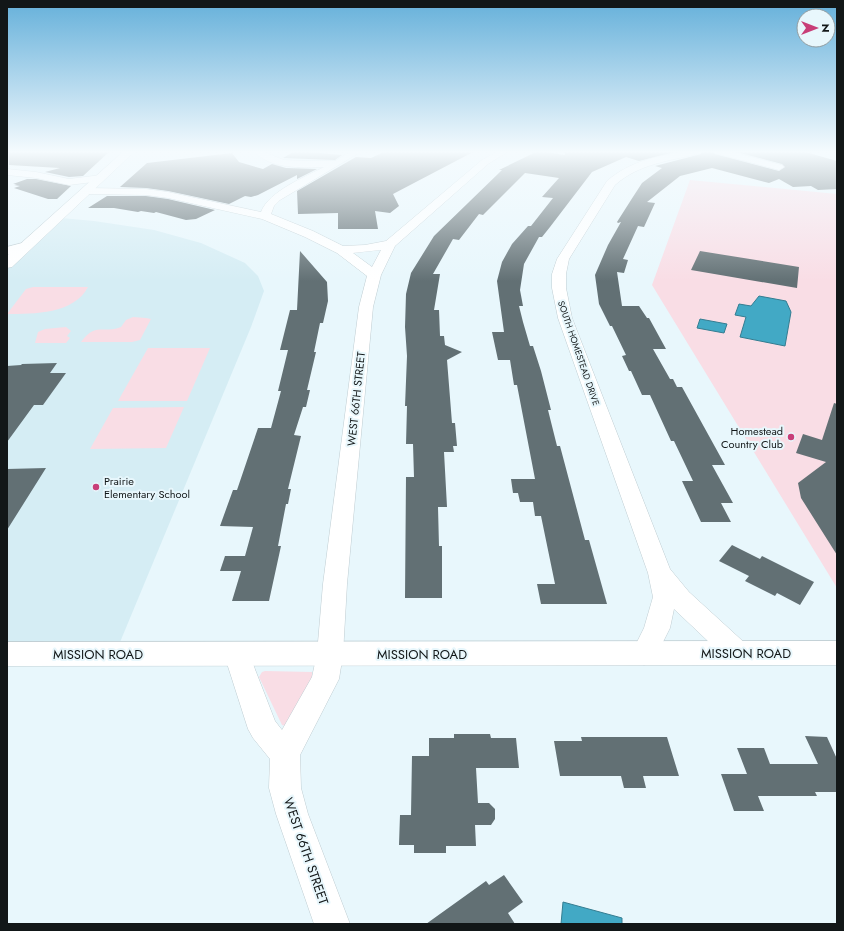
<svg xmlns="http://www.w3.org/2000/svg" width="844" height="931" viewBox="0 0 844 931" font-family="Jost,sans-serif">
	<style>
		.built { fill: #d5edf4 }
		.green { fill: #f9dde5 }
		.water { fill: #42a9c5; stroke: #347d91 }
		.building { fill: #627074 }
		.lines { fill: none; stroke-linecap: round; stroke-linejoin: round }
		.street-casing { stroke: #bfcdd2; stroke-width: 1 }
		.secondary-casing { stroke: #bfcdd2; stroke-width: 1 }
		.street { fill: #fff; fill-rule: evenodd }
		.secondary { fill: #fff; fill-rule: evenodd }
		.poi-dot { fill: #c83e78; stroke: #e8f7fc; stroke-width: 1.5 }
		.labels { text-anchor: middle; dominant-baseline: central; stroke-width: 4; stroke-linejoin: round; paint-order: stroke }
		.far-street-label { font-size: 9px; fill: #121718; stroke: #e8f7fc }
		.street-label { font-size: 11px; fill: #121718; stroke: #e8f7fc }
		.poi-label { font-size: 11px; fill: #121718; stroke: #e8f7fc; text-anchor: end }
		.near-street-label { font-size: 13px; fill: #121718; stroke: #e8f7fc }
	</style>
	<rect width="100%" height="100%" fill="#e8f7fc"/>
	<path class="built" d="M61 218 94 221 154 230 201 243 245 263 258 276 264 291 251 327 118 647 7 646V268Z"/>
	<path class="green" d="M690 180 837 194V588L652 285Z
		M33 287H88C74 314 34 314 7 314L26 289Z
		M133 317 146 318 151 319 140 340 132 342H81C96 322 102 334 121 327L126 320Z
		M66 327 71 331 67 336 70 338 66 343H35L38 332 45 329Z
		M148 348H210L187 401H118Z
		M184 407 166 448 90 449 113 408Z
		M265 671 312 672V679L285 726 282 725 259 677 262 672Z"/>
	<path class="water" d="M759 296 786 301 791 312 785 346 740 337 746 317 735 315 739 304 751 306Z
		M700 319 727 324 724 333 697 328Z
		M563 902 622 918V924H561Z"/>
	<path class="building" d="M9 151H110L83 176 69 177 45 172 60 168 9 165Z
		M295 151H298L342 155 335 160 283 158Z
		M386 151H475L393 194 399 206 390 213 375 211 378 229H338V213L298 214 297 191 356 157 371 158Z
		M538 151H547L546 152 565 155V151H679L639 161 626 157 592 172 550 227 542 237H539L524 264 520 290 523 306H519L523 322 530 346H533L541 371 551 410H548L557 446H560L585 540H589L607 604H541L537 584H555L541 516H535L533 502H520L518 493H513L511 479H535L517 385H514L510 360H498L492 332H504L497 281 502 262 512 244 528 226H531L553 198 542 197 559 178 525 173 483 215 479 214 459 240 453 239 433 274H440L434 310H439L440 336H444L445 345 462 352 447 360 452 423H455L457 446H453L454 452H444L447 507H438L439 546H442V598H405L406 477H414L413 444H406L407 406H405L407 356 405 327 406 294 411 273 434 236 502 170H499Z
		M703 151H713L715 154 779 171 785 167 782 164 733 151H802L837 161V189L818 190 811 186 793 187 779 179 769 183 712 168 680 176 647 202 655 203 644 227 638 226 623 259 628 260 624 273 617 272 622 306H639L647 318H649L666 349H653L670 379H673L677 387H682L725 465H712L733 503H721L731 522H701L682 481H693L674 441H671L650 395H642L631 371H629L622 356 626 355 612 326H610L599 304 595 275 608 245 621 222 618 223 617 222 631 200 642 183 662 168 655 166 701 154Z
		M232 153 239 162 263 169 272 164 286 168 317 169 297 179V175L258 195 251 197 245 196 229 204 168 191 146 188 120 187 147 163Z
		M27 179H36L71 186 57 199H48L14 188 20 186 14 185 17 184H13Z
		M107 196H146L168 199 215 210 196 219 186 220 156 212 154 213 141 211 138 212 114 208H88Z
		M300 251 327 282 328 301 323 323H320L314 352H316L307 390H310L306 407H303L294 435 301 436 288 489H291L288 504H286L278 546H281L269 601H232L241 571H220L225 556H245L253 527 220 526 233 490H237L258 428H271L281 391H278L288 350H280L290 310H297Z
		M700 251 799 267 797 288 691 270Z
		M57 363 50 373H66L43 405H34L7 442V366L21 365 22 364Z
		M834 403 837 404V555L801 498 798 483 826 462 796 453 803 434 822 440Z
		M46 468 7 530V469Z
		M732 545 760 559 762 556 814 582 800 605 777 593 775 596 745 581 749 576 719 561Z
		M454 734H490L491 738H516L519 768H476L478 803H489L495 809V819L491 825H475L476 846H446V853H414V845H399L400 815H411L412 756H429V738H454Z
		M805 736 827 737 837 759V792H815L817 796H758L764 811H734L721 774H747L737 748H764L770 764H818Z
		M581 737H667L679 776H643L646 788H624L621 776H560L554 741H582Z
		M504 875 523 902 508 913 515 924H426L486 881 489 885Z"/>
	<g class="lines">
		<defs>
			<path id="street" d="M255 151H264L269 154 284 160 304 161H335L352 151H362L280 200 274 206 271 214 313 231 343 246 365 245 386 241 482 160 499 151H509L488 164 395 246 381 275 373 307 347 584 343 654 339 679 300 755 301 788 308 814 350 924H314L276 814 269 788 270 759 253 738 248 729 224 654 228 646 237 643 246 646 275 721 282 730 312 677 317 654 323 584 359 307 367 276 337 253 305 237 262 219 168 198 146 195 87 194 82 191 87 188 146 189 168 192 261 212C269 191 305 177 324 167 304 168 267 169 255 151ZM381 250 372 267 353 253Z
				M686 151H702L701 153C670 161 640 163 615 185L569 259 566 274V288L572 318 670 569 689 592 747 645 751 653 747 661 738 664 729 661 674 609 670 628 653 662 644 665 635 662 631 654 644 628 653 597 648 573 558 318 552 288V274L557 259 607 181C630 161 658 156 686 151Z
				M714 151H728L782 165 784 167 779 170 715 153Z
				M7 169 36 172 69 179 101 175 106 178 101 181 69 185 36 178 7 175Z
				M26 242 30 243 32 246 30 249 7 255V247Z"/>
			<path id="secondary" d="M124 151H135L12 267 7 268V256Z
				M837 641V665L7 666V642Z"/>
		</defs>
		<use href="#street" class="street-casing"/>
		<use href="#secondary" class="secondary-casing"/>
		<use href="#street" class="street"/>
		<use href="#secondary" class="secondary"/>
	</g>
	<linearGradient id="sky" x2="0" y2="1"><stop stop-color="#65b0da"/><stop offset="0.54" stop-color="#f5fbfe"/><stop offset="1" stop-color="#f5fbfe" stop-opacity="0"/></linearGradient>
	<rect width="844" height="281" fill="url(#sky)"/>
	<g class="poi-dot">
		<circle cx="791" cy="437" r="4"/>
		<circle cx="96" cy="487" r="4"/>
	</g>
	<g class="labels">
		<g class="far-street-label">
			<text transform="translate(579 353) rotate(71)">SOUTH HOMESTEAD DRIVE</text>
		</g>
		<g class="street-label">
			<text transform="translate(356 399) rotate(-84)">WEST 66TH STREET</text>
		</g>
		<g class="poi-label">
			<text x="783" y="431">Homestead<tspan x="783" dy="13">Country Club</tspan></text>
			<text x="104" y="481" text-anchor="start">Prairie<tspan x="104" dy="13">Elementary School</tspan></text>
		</g>
		<g class="near-street-label">
			<text x="746" y="653">MISSION ROAD</text>
			<text x="98" y="654">MISSION ROAD</text>
			<text x="422" y="654">MISSION ROAD</text>
			<text transform="translate(306 851) rotate(71)">WEST 66TH STREET</text>
		</g>
	</g>
	<rect width="844" height="931" fill="none" stroke="#121718" stroke-width="16"/>
	<g transform="translate(816 28) rotate(90)"><circle r="19" fill="#e8f7fc" stroke="#929da1"/>
	<path d="M0-3L7 15L0 10L-7 15Z" fill="#c83e78"/>
	<text y="-6" font-size="11" font-weight="bold" text-anchor="middle" fill="#121718">N</text>
	</g>
</svg>
